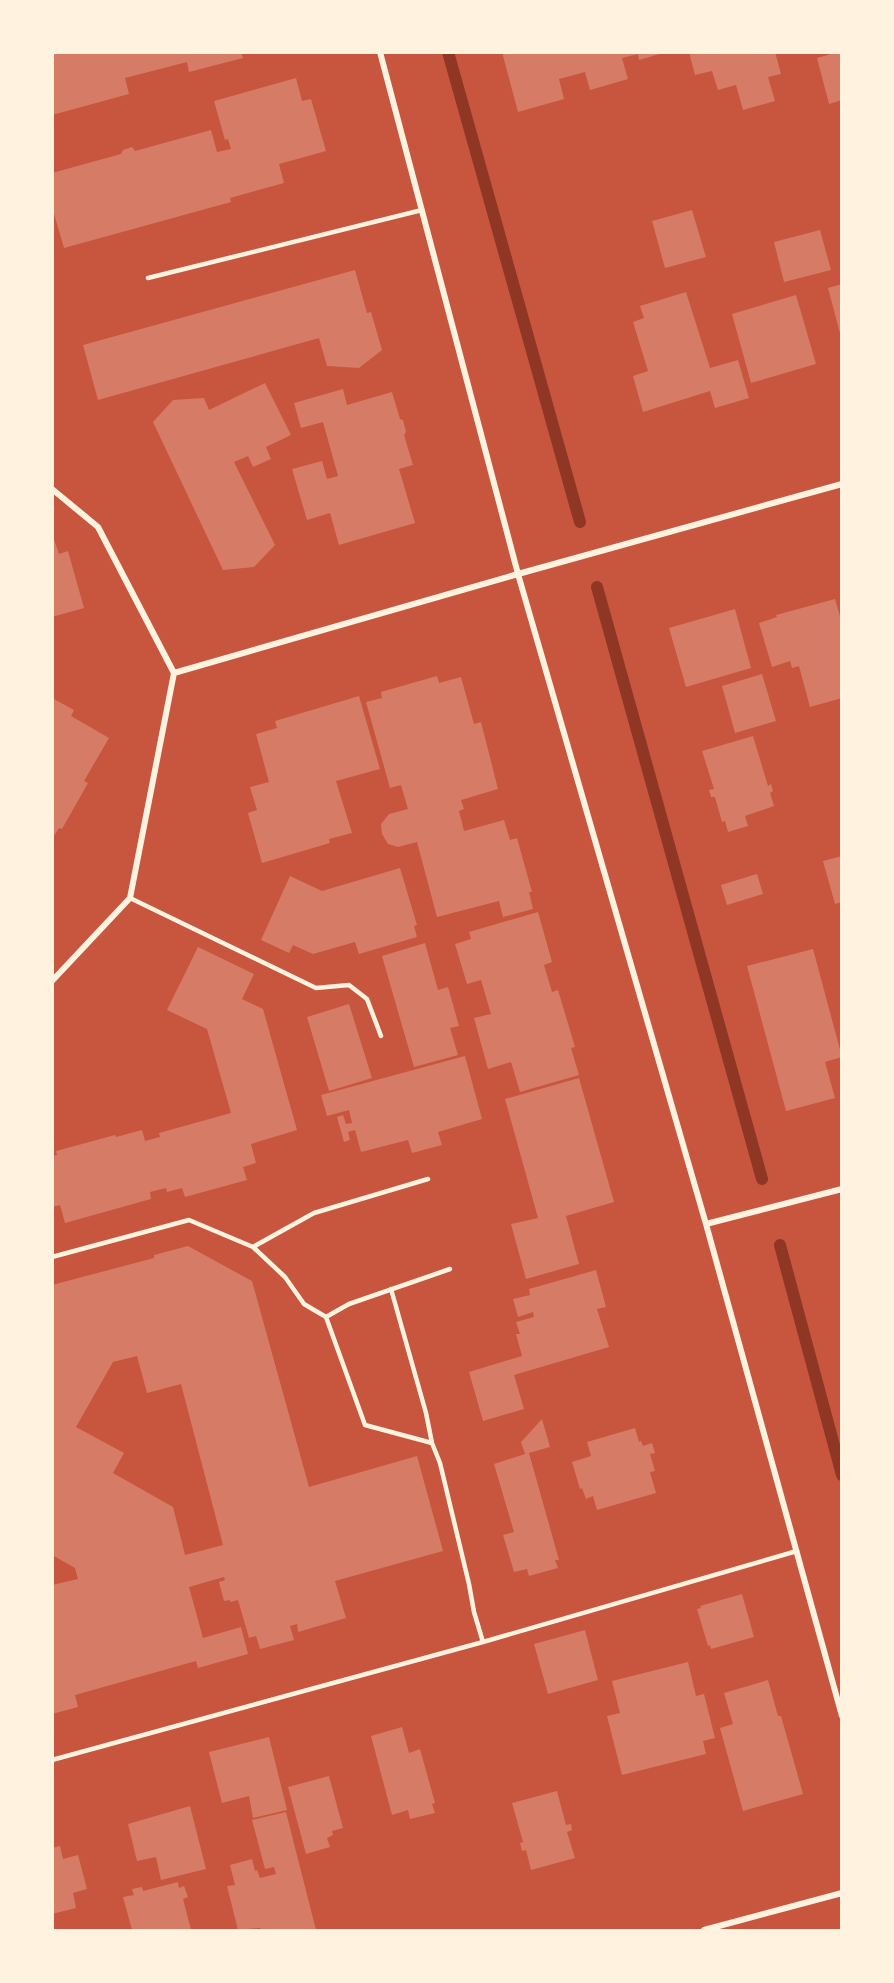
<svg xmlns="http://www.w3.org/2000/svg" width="894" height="1983" viewBox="0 0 894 1983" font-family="Barlow,sans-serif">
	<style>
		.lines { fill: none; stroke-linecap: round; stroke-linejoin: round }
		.stream { stroke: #8f3625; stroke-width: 12 }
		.building { fill: #d67c66; fill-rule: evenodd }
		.service { stroke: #fff3e0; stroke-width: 4.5 }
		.minor { stroke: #fff3e0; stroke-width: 6 }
	</style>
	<rect width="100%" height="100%" fill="#c8553d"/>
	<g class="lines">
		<path class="stream" d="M448 52 580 522
			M597 587 762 1179
			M780 1245 842 1475"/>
	</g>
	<path class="building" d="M52 52H241L243 58 189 72 187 62 125 78 129 94 52 115Z
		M502 52H663V53L639 60 638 54 622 58 628 79 590 90 585 72 559 79 564 99 518 112Z
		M689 52H775L781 74 768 77 775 101 743 110 736 85 718 90 712 71 695 75Z
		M838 52H842V100L829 104 817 58Z
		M296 78 302 101 311 99 326 151 279 164 284 183 230 198 231 202 64 248 52 207V173L121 154 123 150 132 147 135 151 211 130 217 152 231 149 228 139 225 140 214 101Z
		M692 210 706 257 665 268 652 221Z
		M820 230 831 270 784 282 774 242Z
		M355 270 367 313 371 312 382 350 359 368 327 366 319 338 98 400 83 345Z
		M842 284V337H841L828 288Z
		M686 292 710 368 738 360 749 398 715 408 710 391 643 412 633 376 648 371 633 322 644 318 640 306Z
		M796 295 816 364 751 383 732 314Z
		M265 383 291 435 266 447 271 459 253 467 248 456 234 462 275 545 254 567 223 570 153 422 173 400 204 398 209 410Z
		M343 389 347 405 392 392 400 419 403 420 406 432 404 435 413 465 399 469 415 523 339 545 330 513 307 520 292 469 322 461 327 479 338 476 323 422 301 428 294 403Z
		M52 534 59 554 68 551 84 608 52 617Z
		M835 599 842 623V698L810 707 799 666 792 668 790 661 772 667 759 623 777 617 776 615Z
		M735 609 751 668 686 687 669 628Z
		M762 674 776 721 735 733 722 686Z
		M437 676 439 683 461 677 474 724 481 722 498 789 461 800 464 809 459 811 464 831 504 820 510 840 517 838 532 892H529L533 909 503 917 499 901 437 917 417 842 398 847 388 844 382 834 381 824 389 814 408 809 401 785 390 788 366 702 382 698 381 692Z
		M359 696 380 769 336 781 352 833 329 839 330 843 262 863 248 813 257 810 250 787 269 782 256 734 277 728 275 721Z
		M52 698 74 710 71 716 109 738 84 781 88 783 62 829 59 828 52 839Z
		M753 736 768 786 771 784 773 791 770 793 774 806 745 816 748 826 728 832 725 821 722 822 715 797H711L709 790 714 789 702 751Z
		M842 856V902L835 904 823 861Z
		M400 868 417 925 414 926 417 937 359 954 355 942 313 954 293 945 289 953 261 940 290 876 322 891Z
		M757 874 763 894 727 905 721 885Z
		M538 912 552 962 544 965 552 992 558 990 575 1047 571 1048 579 1075 520 1092 511 1062 488 1069 474 1018 491 1014 481 980 467 984 455 944 471 939 469 932Z
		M425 943 438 990 448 987 459 1026 450 1028 458 1055 414 1067 382 956Z
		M198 947 254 974 242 999 263 1009 297 1130 251 1144 256 1163 243 1167 247 1180 185 1197 182 1188 167 1192 166 1188 150 1192 151 1199 65 1223 60 1205 52 1207V1156L57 1155 56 1151 115 1135 116 1137 142 1130 145 1141 160 1137 159 1133 231 1113 207 1029 167 1010Z
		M813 949 842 1057 825 1062 835 1098 786 1111 747 966Z
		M349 1004 372 1078 329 1091 307 1017Z
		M465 1056 482 1119 438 1132 442 1145 412 1153 408 1140 361 1152 355 1130 348 1132 350 1140 344 1142 337 1117 343 1115 346 1124 352 1123 349 1110 327 1116 321 1095Z
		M579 1078 614 1202 566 1216 579 1264 526 1279 511 1224 538 1218 505 1099Z
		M188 1246 252 1281 309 1487 417 1456 443 1551 335 1581 346 1618 298 1632 297 1624 290 1626 294 1640 260 1649 256 1636 249 1638 238 1600 230 1602V1600L224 1601 219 1582 225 1580 224 1577 189 1587 203 1638 241 1627 248 1654 198 1668 196 1661 75 1695 78 1707 52 1714V1585L78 1579 75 1568 52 1555V1285L154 1258V1255ZM137 1356 147 1393 181 1384 223 1545 185 1555 173 1507 113 1473 124 1453 76 1427 113 1362Z
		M596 1270 606 1307 597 1309 609 1347 514 1375 524 1409 483 1421 469 1372 522 1356 516 1334H520L516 1322 534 1317 533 1312 518 1317 513 1299 530 1295 529 1289Z
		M542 1419 550 1447 529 1453 559 1560H555L558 1568 529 1576 527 1569 514 1572 503 1535 514 1532 494 1464 525 1454 521 1442Z
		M635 1428 639 1442 641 1441 643 1446 652 1443 655 1453 650 1454 655 1471 650 1472 656 1493 597 1510 593 1496 586 1499 582 1488 580 1489 572 1462 591 1456 587 1442Z
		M742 1594 754 1637 711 1649 710 1645 708 1646 697 1609 701 1608 700 1606Z
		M585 1630 598 1680 548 1694 534 1644Z
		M688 1662 696 1696 704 1694 715 1738 703 1741 706 1754 622 1775 607 1716 620 1713 612 1681Z
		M768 1680 778 1716H781L803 1794 743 1811 720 1728 733 1724 724 1693Z
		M402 1727 409 1753 420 1749 435 1803 432 1804 435 1813 410 1819 408 1810 392 1815 371 1736Z
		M269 1737 287 1810 253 1818 249 1796 222 1803 209 1752Z
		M329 1776 343 1828 332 1831 333 1835 327 1838 330 1847 306 1854 288 1787Z
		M557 1791 566 1825 571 1824 572 1830 567 1832 575 1858 531 1870 526 1850 522 1851 520 1843 523 1842 512 1803Z
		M190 1806 206 1869 161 1880 156 1857 137 1861 128 1824Z
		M286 1812 316 1930H261L260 1928 238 1930 227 1886 235 1885 230 1865 252 1859 255 1871 257 1870 260 1878 276 1874 274 1867 265 1869 252 1820Z
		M60 1846 63 1859 78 1855 87 1889 73 1893 76 1908 52 1914V1848Z
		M178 1882 179 1888 184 1886 188 1897 183 1899 191 1930H132L123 1897 134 1895 132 1889 142 1887 143 1891Z"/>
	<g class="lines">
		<path class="service" d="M148 278 422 210
			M130 898 316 988 349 985 367 999 381 1036
			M253 1247 314 1213 428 1179
			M52 1257 189 1220 253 1247 285 1277 304 1304 326 1317 365 1425 432 1443
			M391 1289 426 1413 432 1443 440 1463 469 1584 474 1612 483 1642
			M326 1317 349 1304 450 1269
			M52 1760 483 1642 797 1551"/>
		<path class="minor" d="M380 52 518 574 706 1224 842 1716
			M52 489 98 527 174 673 130 898 52 981
			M174 673 518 574 842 484
			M706 1224 842 1189
			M704 1930 842 1893"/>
	</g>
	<rect width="894" height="1983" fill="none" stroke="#fff3e0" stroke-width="108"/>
</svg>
